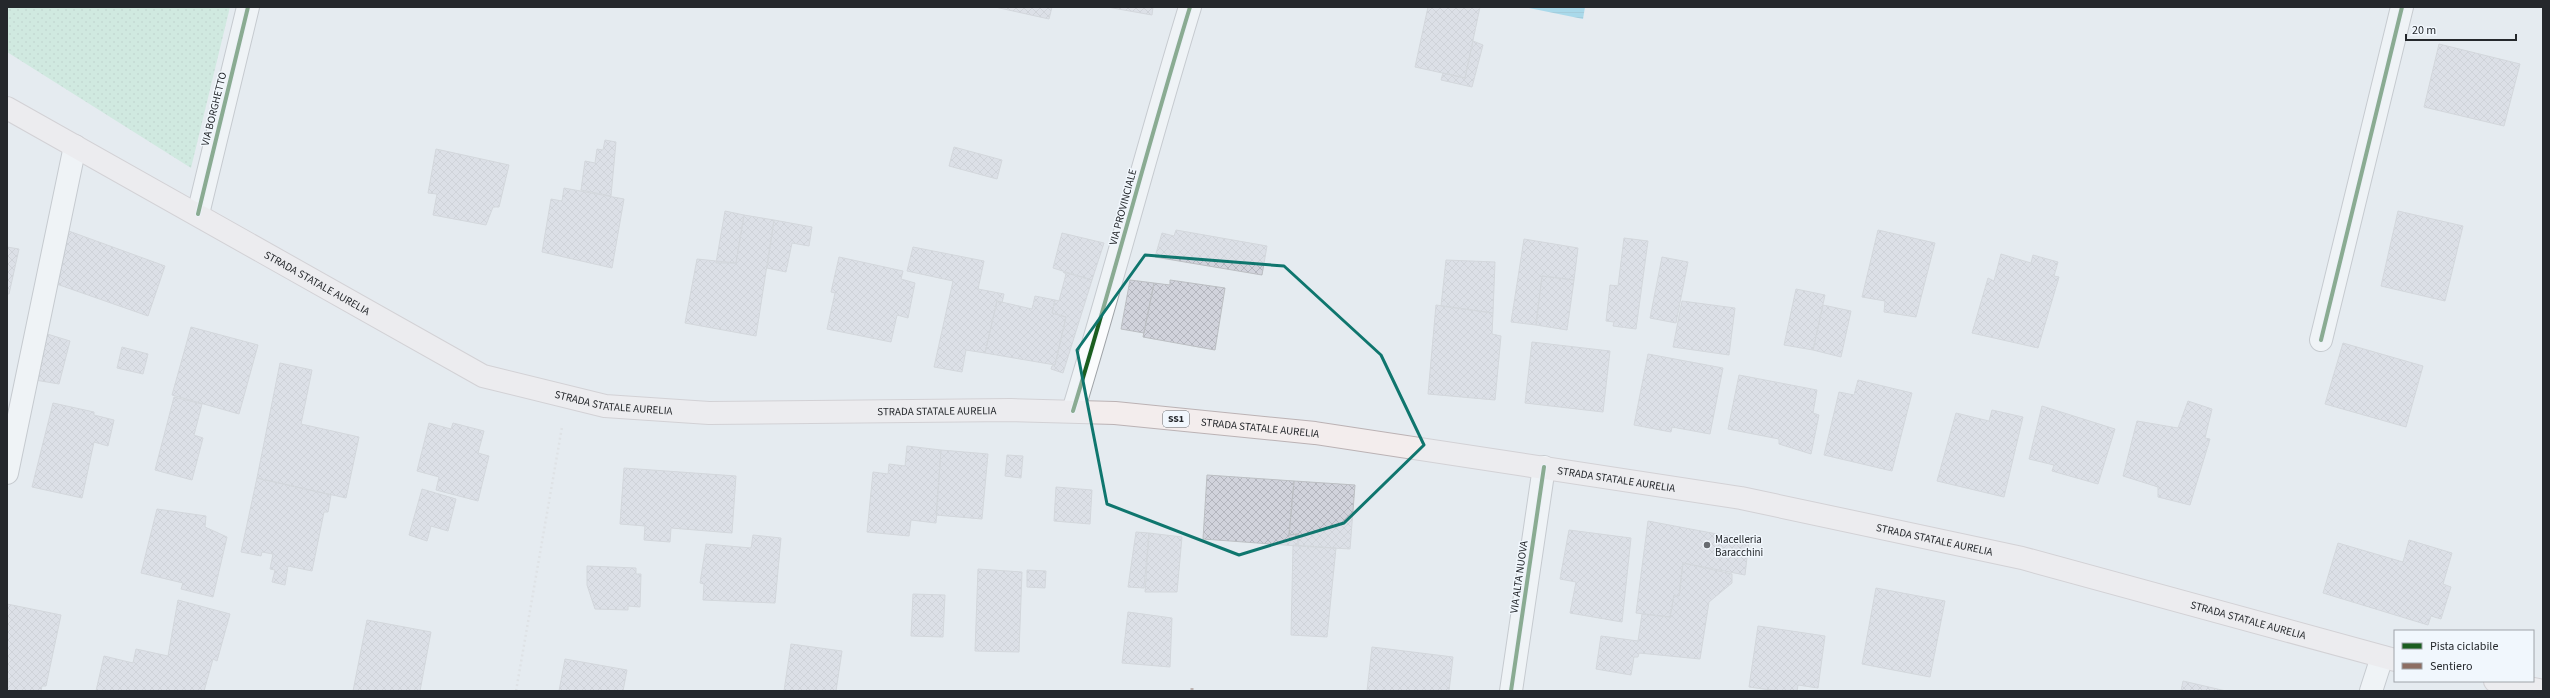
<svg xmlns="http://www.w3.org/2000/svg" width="2550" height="698" viewBox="0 0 2550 698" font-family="'Source Sans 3',sans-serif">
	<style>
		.grass { fill: url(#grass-dots) }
		.water { fill: url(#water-rules) }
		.building { fill: url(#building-cross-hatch); stroke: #bcbfc3 }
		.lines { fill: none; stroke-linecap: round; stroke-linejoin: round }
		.minor-casing { stroke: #9fa3a7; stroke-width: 24 }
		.major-casing { stroke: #bbb2b4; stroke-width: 24 }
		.path { stroke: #d6d7d8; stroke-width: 2.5; stroke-dasharray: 2 3; stroke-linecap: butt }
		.minor { stroke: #fbfcfd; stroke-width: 22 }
		.major { stroke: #f3eded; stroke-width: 22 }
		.quiet { stroke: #8d6e63; stroke-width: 3; stroke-dasharray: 6 3; stroke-linecap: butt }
		.cycleway-casing { stroke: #f1f7fd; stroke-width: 6 }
		.cycleway { stroke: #1b5e20; stroke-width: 4 }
		.marked { fill: none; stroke: #0f766e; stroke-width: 3; stroke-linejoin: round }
		.poi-dot { fill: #686c71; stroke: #f1f7fd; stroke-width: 1.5 }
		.labels { text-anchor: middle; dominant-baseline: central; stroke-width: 3; stroke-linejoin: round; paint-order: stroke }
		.shield { fill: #f1f7fd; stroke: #62666b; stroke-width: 1 }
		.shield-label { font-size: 10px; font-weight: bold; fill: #25282c }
		.street-label { font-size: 11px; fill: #25282c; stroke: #f1f7fd }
		.poi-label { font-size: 11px; fill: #25282c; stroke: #f1f7fd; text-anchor: start }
	</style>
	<defs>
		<pattern id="grass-dots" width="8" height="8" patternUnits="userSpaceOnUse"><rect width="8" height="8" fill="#b7e6cd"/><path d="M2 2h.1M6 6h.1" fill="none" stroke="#9dc5b0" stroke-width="1.8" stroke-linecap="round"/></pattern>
		<pattern id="water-rules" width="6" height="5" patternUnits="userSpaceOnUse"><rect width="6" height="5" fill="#61c4e3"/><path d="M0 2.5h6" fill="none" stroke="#54a8c3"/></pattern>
		<pattern id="building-cross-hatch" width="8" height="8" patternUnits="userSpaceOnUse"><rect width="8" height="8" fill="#d1d3dc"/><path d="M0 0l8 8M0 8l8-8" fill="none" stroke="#b3b5bd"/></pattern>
	</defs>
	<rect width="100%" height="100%" fill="#e5ebf0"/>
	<path class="grass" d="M7 7H230L191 168 7 52Z"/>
	<path class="water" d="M1524 7H1585L1583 19Z"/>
	<path class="building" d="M995 7H1052L1049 19Z
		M1107 7H1153L1152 15Z
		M1428 7H1480L1465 78 1415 67Z
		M1473 41 1483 45 1472 87 1441 80 1443 73 1465 78Z
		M2439 44 2520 64 2504 126 2424 107Z
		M605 140 616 142 611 196 581 190 585 161 595 163 597 149 603 150Z
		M954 147 1002 160 997 179 949 166Z
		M436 149 509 165 499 207H493L486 225 433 215 437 194 428 193Z
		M564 188 624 199 612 268 542 252 551 199 562 201Z
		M725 211 744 215 736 263H716Z
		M2398 211 2463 226 2445 301 2381 286Z
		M744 215 774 220 756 336 685 323 697 259 736 263Z
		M774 220 812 227 809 246 792 243 786 272 767 268Z
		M66 230 165 266 148 316 48 281Z
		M1176 230 1267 246 1262 275 1155 257 1162 233 1174 236Z
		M1878 230 1935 243 1916 317 1884 312 1885 301 1862 297Z
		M1062 233 1104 243 1092 280 1053 268Z
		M1624 238 1648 241 1636 329 1613 326 1614 322 1606 321 1610 285 1618 286Z
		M1524 239 1578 248 1574 280 1542 276 1536 325 1511 322Z
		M7 247 19 249 9 294H7Z
		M913 247 984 261 978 289 1004 294 1002 303 997 301 985 353 966 350 962 372 934 367 953 281 907 271Z
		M2001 254 2031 263 2033 255 2058 262 2054 276 2059 277 2038 348 1972 333 1988 278 1994 281Z
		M839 257 903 271 901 279 915 283 908 318 897 315 891 342 827 329 835 293 831 292Z
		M1662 257 1688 262 1676 323 1650 318Z
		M1446 260 1495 262 1493 313 1441 306Z
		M1063 272 1092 280 1063 373 1051 369 1052 366 1055 365 1066 317 1052 313 1055 300 1059 301 1066 274Z
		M1542 276 1574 280 1567 330 1536 325Z
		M1130 280 1154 283 1144 333 1121 329Z
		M1170 280 1225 288 1215 350 1143 337 1154 283 1170 285Z
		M1796 289 1825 295 1813 350 1784 345Z
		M1035 296 1055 300 1052 313 1066 317 1055 365 985 353 997 301 1032 309Z
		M1682 301 1735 308 1729 355 1673 347Z
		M1436 305 1493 313 1492 334 1501 336 1495 400 1428 394Z
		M1823 305 1851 311 1841 357 1813 350Z
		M191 327 258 345 239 414 172 395Z
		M44 333 70 341 59 384 35 380Z
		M1532 342 1610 351 1603 412 1525 403Z
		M2343 343 2423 366 2406 427 2325 404Z
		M122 347 148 354 143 374 117 368Z
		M1648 354 1723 368 1710 434 1672 427 1671 432 1634 425Z
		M280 363 312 370 301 424 359 437 346 498 257 478Z
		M1739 375 1817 390 1813 413 1819 415 1811 454 1779 444V439L1728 429Z
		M1858 380 1912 393 1892 471 1824 455 1839 392 1854 395Z
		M174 397 202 404 194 435 203 438 192 480 155 470Z
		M2188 401 2212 409 2205 438 2210 439 2190 505 2158 497V487L2123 476 2137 421 2178 428Z
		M53 403 94 412V415L114 420 108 446 94 442 82 498 32 487Z
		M2042 406 2115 429 2098 484 2052 471 2054 465 2029 459Z
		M1992 410 2023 417 2004 497 1937 481 1956 413 1989 421Z
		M429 423 451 429 453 423 484 431 478 453 489 456 478 501 436 490 439 477 417 471Z
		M907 446 941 450 936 523 911 520 909 536 867 532 873 472 888 474 889 464 905 466Z
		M941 450 988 454 982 519 936 515Z
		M1007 455 1023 456 1021 478 1005 476Z
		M624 468 736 476 732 533 671 528 670 542 644 540 645 526 620 524Z
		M1207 475 1294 481 1289 535 1298 534V546L1203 539Z
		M257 478 331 495 328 512H324L312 571 288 566 285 585 272 582 275 570 270 569 273 554 262 552 261 556 241 552Z
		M1294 481 1355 485 1350 549 1298 546V534L1289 535Z
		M1056 487 1092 490 1090 524 1054 521Z
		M422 489 456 499 448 531 431 526 427 541 409 535Z
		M157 509 206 516 205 527 227 537 213 597 181 589 183 583 141 573Z
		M1648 521 1749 540 1745 575 1683 563 1679 596 1674 595 1670 617 1636 613Z
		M1569 530 1631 538 1622 622 1570 613 1576 582 1560 579Z
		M1136 532 1149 533 1144 588 1128 587Z
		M1149 533 1182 537 1177 592H1145Z
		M753 535 781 538 775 603 703 600 704 584 700 583 706 544 751 548Z
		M2409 540 2452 553 2443 584 2451 587 2441 619 2431 616 2428 625 2323 593 2338 543 2403 562Z
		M1293 545 1336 548 1327 637 1291 635Z
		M1683 563 1732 574V583L1709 602 1700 659 1639 653 1638 657H1634L1631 675 1596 669 1601 636 1638 641 1642 614 1670 617 1674 595 1679 596Z
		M587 566 636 568V574H641L640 607 628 606V610L595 609 587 585Z
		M978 569 1022 572 1019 652 975 651Z
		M1027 570 1046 571 1045 588 1027 587Z
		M1876 588 1945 601 1930 677 1862 664Z
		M913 594 945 595 943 637 911 636Z
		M178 600 230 614 217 661 213 659 204 691H96L104 656 133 663 136 649 168 656Z
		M7 604 61 615 46 686H42L41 691H7L9 679H7Z
		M1128 612 1172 618 1170 667 1122 663Z
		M367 620 431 632 420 691H353Z
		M1758 626 1825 636 1818 688 1798 685 1797 691H1778L1749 687Z
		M791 644 842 651 836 691H784Z
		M1372 647 1453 657 1449 691H1367Z
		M565 659 627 670 623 691H559Z
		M2183 681 2226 691H2181Z"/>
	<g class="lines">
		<defs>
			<path id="minor" d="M198 214 248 7
				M2321 340 2402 7
				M1073 411C1114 277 1149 141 1190 7
				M7 473 75 146
				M1511 691 1544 467
				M2371 691 2382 657"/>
			<g id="major">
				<path id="s1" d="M7 108 483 376 605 406 709 413 1011 410 1115 413 1315 433 1741 498 2022 558 2395 660"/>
				<path d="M2495 681 2543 691"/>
			</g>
		</defs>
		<use href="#minor" class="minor-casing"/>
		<use href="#major" class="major-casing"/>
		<path class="path" d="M516 691 562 427"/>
		<use href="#minor" class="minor"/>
		<use href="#major" class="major"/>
		<path class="quiet" d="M1192 691V688"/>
		<defs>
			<path id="cycleway" d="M198 214 248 7
				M2321 340 2402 7
				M1073 411C1114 277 1149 141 1190 7
				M1511 691 1544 467"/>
		</defs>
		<use href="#cycleway" class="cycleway-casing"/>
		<use href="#cycleway" class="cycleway"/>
	</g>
	<path d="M0 0H2550V698H0ZM1145 255 1284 266 1381 355 1424 445 1344 523 1239 555 1107 504 1077 350Z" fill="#e5ebf0" fill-opacity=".55" fill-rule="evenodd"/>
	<path class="marked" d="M1145 255 1284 266 1381 355 1424 445 1344 523 1239 555 1107 504 1077 350Z"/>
	<circle class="poi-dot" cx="1707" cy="545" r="4"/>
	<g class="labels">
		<rect class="shield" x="1163" y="411" width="26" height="16" rx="3"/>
		<g class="shield-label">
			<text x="1176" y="419">SS1</text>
		</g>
		<g class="street-label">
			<text transform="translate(214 109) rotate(-76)">VIA BORGHETTO</text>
			<text transform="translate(1123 207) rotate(-75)">VIA PROVINCIALE</text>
			<text stroke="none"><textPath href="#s1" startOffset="356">STRADA STATALE AURELIA</textPath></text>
			<text stroke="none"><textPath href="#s1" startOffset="680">STRADA STATALE AURELIA</textPath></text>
			<text stroke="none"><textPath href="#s1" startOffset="1004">STRADA STATALE AURELIA</textPath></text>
			<text stroke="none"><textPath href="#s1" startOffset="1328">STRADA STATALE AURELIA</textPath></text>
			<text stroke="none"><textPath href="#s1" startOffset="1688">STRADA STATALE AURELIA</textPath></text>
			<text stroke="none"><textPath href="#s1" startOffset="2012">STRADA STATALE AURELIA</textPath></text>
			<text transform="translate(1519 577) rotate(-82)">VIA ALTA NUOVA</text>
			<text stroke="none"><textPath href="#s1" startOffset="2336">STRADA STATALE AURELIA</textPath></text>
		</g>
		<g class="poi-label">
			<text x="1715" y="539">Macelleria<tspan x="1715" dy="13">Baracchini</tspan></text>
		</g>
	</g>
	<rect width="2550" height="698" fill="none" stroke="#25282c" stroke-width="16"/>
	<rect x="2394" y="630" width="140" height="52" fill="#f1f7fd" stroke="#9fa4a9"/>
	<rect x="2402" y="643" width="20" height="6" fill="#1b5e20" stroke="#9fa4a9"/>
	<text x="2430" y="650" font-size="12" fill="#25282c">Pista ciclabile</text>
	<rect x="2402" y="663" width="20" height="6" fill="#8d6e63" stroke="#9fa4a9"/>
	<text x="2430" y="670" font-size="12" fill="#25282c">Sentiero</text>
	<path d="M2406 34v6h110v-6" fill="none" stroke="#25282c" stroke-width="2"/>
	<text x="2412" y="34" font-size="12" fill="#25282c" stroke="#f1f7fd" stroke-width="3" paint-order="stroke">20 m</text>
</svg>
